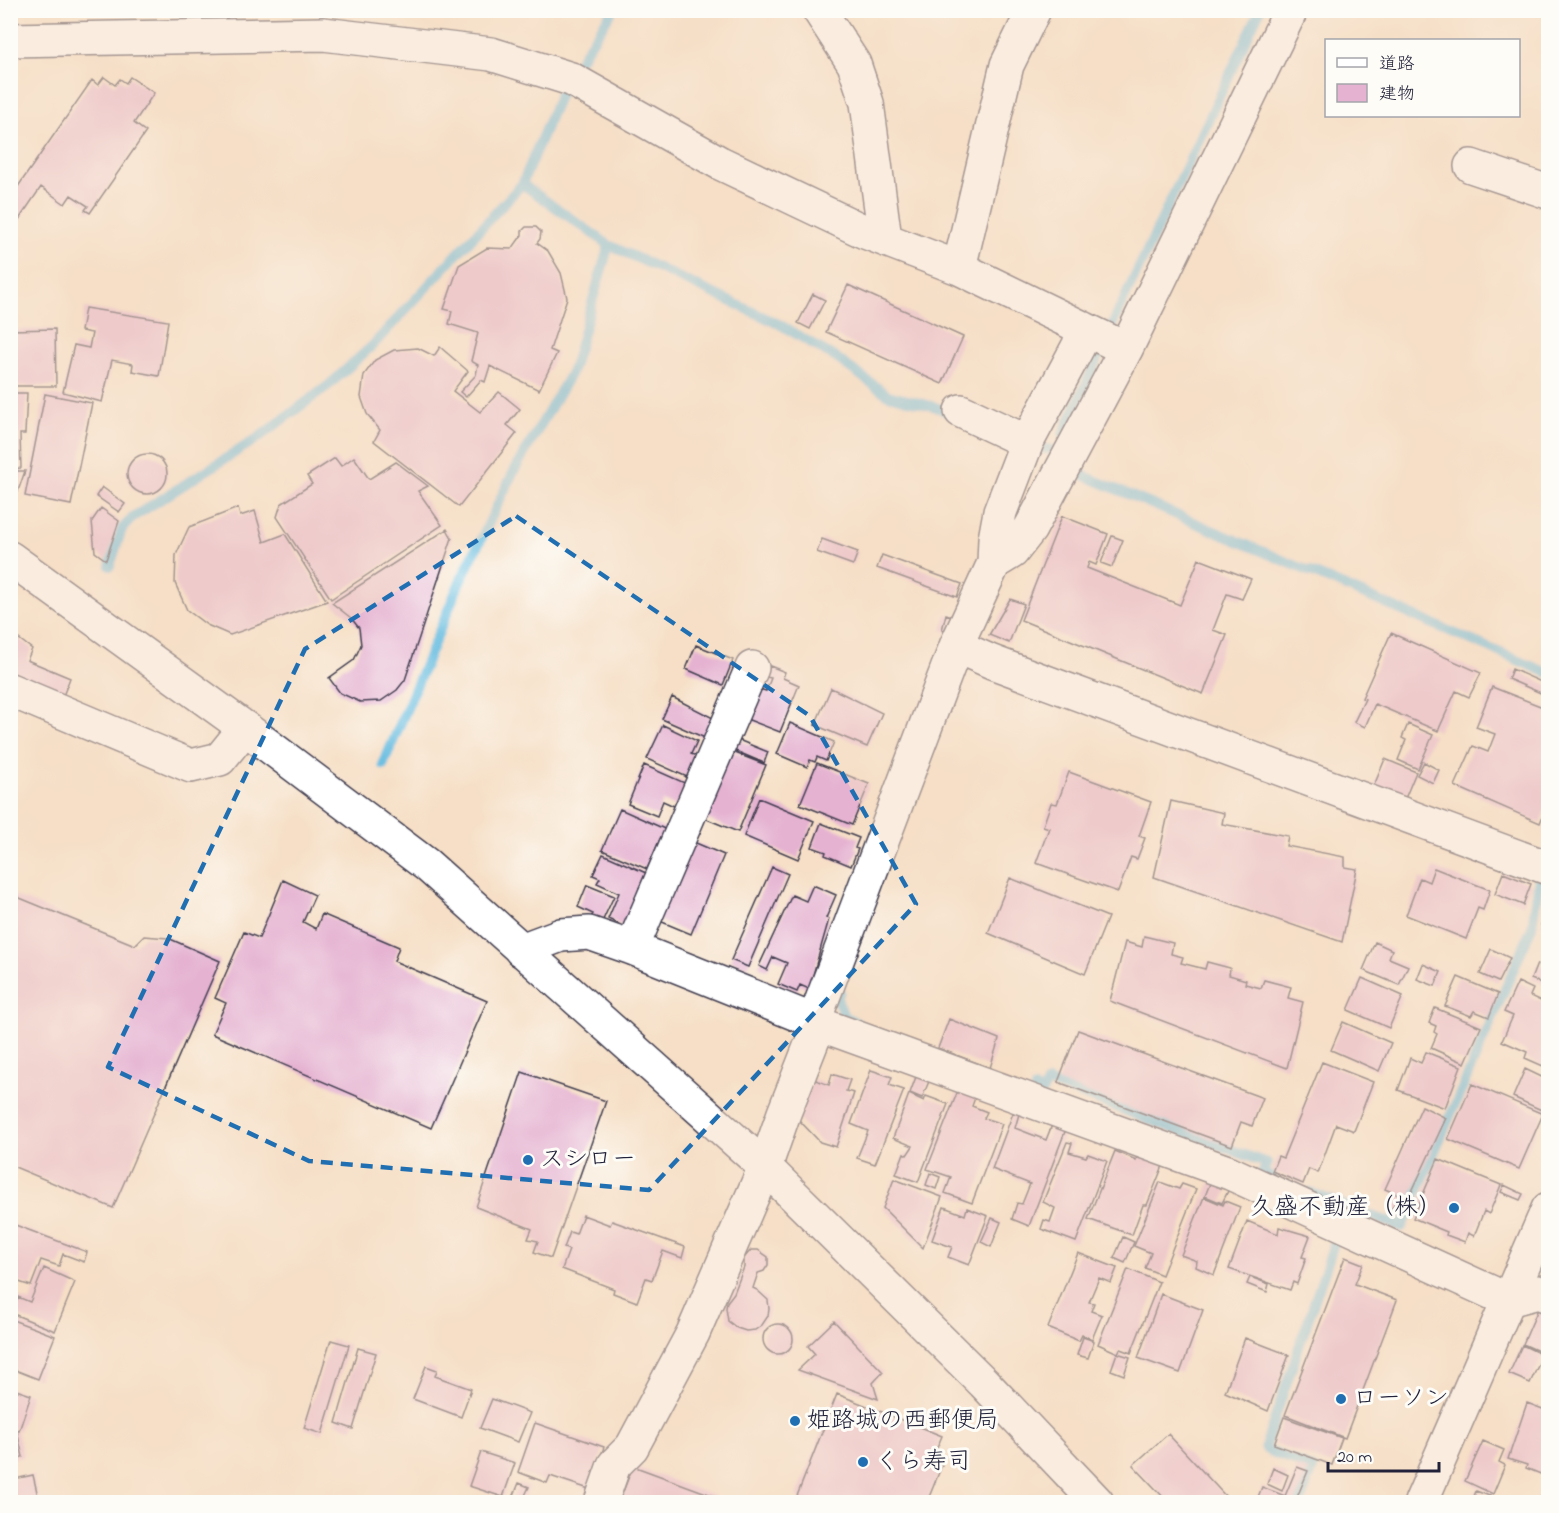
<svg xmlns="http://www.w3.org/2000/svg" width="1559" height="1513" viewBox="0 0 1559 1513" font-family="'Indie Flower','Klee One',sans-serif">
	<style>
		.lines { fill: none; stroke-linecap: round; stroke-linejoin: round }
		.stream { stroke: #63bbe0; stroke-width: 10 }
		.building { fill: #e5b2d1 }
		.street-casing { stroke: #423e50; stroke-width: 36 }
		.secondary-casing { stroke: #423e50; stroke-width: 36 }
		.street { stroke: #fff; stroke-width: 33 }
		.secondary { stroke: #fff; stroke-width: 33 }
		.marked { fill: none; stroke: #1f6fb2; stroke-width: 4.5; stroke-dasharray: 12 8; stroke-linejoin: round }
		.poi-dot { fill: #1f6fb2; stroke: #fdfcf7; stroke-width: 2 }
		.labels { text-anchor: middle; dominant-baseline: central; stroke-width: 6; stroke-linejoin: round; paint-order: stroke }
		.poi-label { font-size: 24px; fill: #22223b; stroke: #fdfcf7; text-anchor: start }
	</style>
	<rect width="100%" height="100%" fill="#fdfcf7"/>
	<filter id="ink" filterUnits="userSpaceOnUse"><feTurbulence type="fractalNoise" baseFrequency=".0167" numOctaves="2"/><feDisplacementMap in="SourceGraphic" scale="12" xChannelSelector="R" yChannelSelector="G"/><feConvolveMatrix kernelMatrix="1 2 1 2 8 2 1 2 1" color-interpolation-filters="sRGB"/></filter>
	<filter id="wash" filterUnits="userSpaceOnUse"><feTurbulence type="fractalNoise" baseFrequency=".008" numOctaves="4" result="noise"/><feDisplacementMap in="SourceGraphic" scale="24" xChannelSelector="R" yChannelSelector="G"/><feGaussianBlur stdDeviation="1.35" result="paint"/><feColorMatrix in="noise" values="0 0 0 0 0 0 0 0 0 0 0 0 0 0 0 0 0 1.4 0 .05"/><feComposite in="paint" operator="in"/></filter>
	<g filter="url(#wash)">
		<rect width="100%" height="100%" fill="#f6dfc6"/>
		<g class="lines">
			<path class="stream" d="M522 184 609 245 779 324 836 358 888 395 936 407 958 417
				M1063 434 1119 310 1260 10
				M1030 447 1062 451
				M1069 465 1071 470 1548 673
				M110 566 122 529 133 517 258 438 329 385 373 345 522 184 565 82 613 10
				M383 765 459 584 513 473 572 371 609 245
				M840 991 837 999 844 1016 857 1023
				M1035 1089 1042 1092 1048 1082 1267 1163 1262 1173 1272 1177
				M1309 1192 1402 1227 1532 927 1539 878
				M1300 1502 1313 1469 1267 1450 1265 1447 1338 1232 1343 1235"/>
		</g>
		<g id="blocks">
			<path class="building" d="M104 77 115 85 120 79 126 83 130 77 154 93 134 123 146 132 90 213 85 210 88 206 71 195 65 204 41 187 18 221 10 216V198L92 80 98 85Z
				M526 227H536L541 232 540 239 537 243 548 251 561 273 567 298 550 350 557 353 539 390 490 366 485 382 481 380 466 397 460 392 476 375 478 365 471 361 478 333 449 324 452 311 444 309 459 265 487 248 512 249 522 235V231Z
				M848 285 963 337 942 384 826 332Z
				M813 294 825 300 810 329 798 323Z
				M85 308 168 321 159 376 132 371 133 364 112 360 102 402 63 392 74 345 89 348 92 333 81 331Z
				M55 329 56 386H10V330Z
				M440 347 468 371 453 391 480 412 499 392 520 409 507 425 517 433 459 507 374 441 380 430 367 414 361 397 364 375 375 360 394 350 418 348 434 356Z
				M10 393H27L25 434H20L21 468 10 469Z
				M45 394 92 403 71 505 25 496Z
				M127 474a20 20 0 1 1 40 0a20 20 0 1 1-40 0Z
				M354 457 369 479 396 462 428 486 418 491 442 525 331 599 277 517 281 504 312 484 307 476 335 458 341 466Z
				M10 471H25L17 494 10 489Z
				M102 487 125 504 119 512 96 496Z
				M101 508 119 521 106 560 95 552 92 521Z
				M238 508 240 516 255 511 264 542 285 534 327 601 230 635 207 625 187 610 175 583 176 555 189 527Z
				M1062 516 1108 534 1096 565 1089 562 1087 568 1180 605 1199 559 1251 579 1242 599 1227 594 1213 630 1227 635 1203 694 1021 620Z
				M447 529 452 538 405 680 397 690 381 701 360 702 340 693 329 678 354 660 361 645 359 628 351 618 332 603Z
				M1112 536 1123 540 1112 567 1101 563Z
				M822 539 858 552 853 565 817 552Z
				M882 555 962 584 957 597 877 568Z
				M1010 599 1024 604 1009 643 989 635Z
				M946 614 955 617 950 633 942 630Z
				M10 632 32 649 27 660 70 678 63 696 10 675Z
				M1391 633 1481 673 1469 697 1456 691 1438 731 1375 704 1365 727 1354 722 1365 699 1362 698Z
				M696 645 733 660 723 685 686 669Z
				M770 666 785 672 783 678 799 685 780 732 744 718 756 688 766 691 771 678 766 677Z
				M1512 669 1548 685V696L1508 679Z
				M1492 687 1548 709V769L1545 777 1548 779V803L1540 823 1455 786 1473 746 1488 752 1495 734 1476 727Z
				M831 688 882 713 867 747 815 725Z
				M672 697 715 719 705 738 662 719Z
				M790 723 834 742 826 761 817 757 815 762 810 760 807 767 777 754Z
				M1408 724 1433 735 1418 769 1398 760 1406 740 1402 738Z
				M663 725 697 741 691 754 697 756 687 777 647 759Z
				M736 739 768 752 764 763 731 749Z
				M730 751 766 765 738 832 702 817Z
				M1385 759 1416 772 1404 801 1373 788Z
				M1424 762 1439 770 1433 783 1417 775Z
				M817 763 869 784 852 825 800 804Z
				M644 765 687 784 676 807 663 801 657 816 628 804Z
				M1069 772 1151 802 1139 836 1145 838 1137 859 1131 857 1118 892 1036 863 1049 828 1043 826 1051 803 1057 804Z
				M759 798 814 821 798 859 744 836Z
				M1171 801 1224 813 1222 824 1288 836 1286 846 1345 857V867L1357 869 1342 942 1154 877Z
				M620 809 669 831 665 841 660 839 647 869 602 850Z
				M821 823 859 838 855 848 858 849 851 866 825 855 826 852 812 847Z
				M689 840 724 855 691 934 655 919Z
				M603 854 646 873 639 888 642 889 625 927 608 919 619 893 597 883 600 878 593 875Z
				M772 867 788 874 748 967 731 960Z
				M1434 868 1490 890 1483 910 1478 908 1466 939 1406 915 1420 878 1429 882Z
				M1503 873 1531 884 1523 905 1495 894Z
				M1010 878 1108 917 1085 974 988 933Z
				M283 880 315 895 303 922 316 929 322 914 399 947 394 961 487 1001 431 1128 212 1034 226 1003 215 998 244 932 259 938Z
				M587 885 614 896 602 922 591 917 593 914 578 907Z
				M813 885 836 895 826 918 829 919 809 989 800 985 797 992 778 984 787 963 773 957 767 970 759 966 792 895 806 901Z
				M10 894 135 945 144 936 168 938 220 961 113 1208 10 1165Z
				M1548 905V928L1541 925Z
				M1144 936 1173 943 1171 954 1183 957 1181 963 1205 969 1207 962 1230 968 1229 975 1246 980 1245 984 1261 988 1264 980 1291 987 1288 998 1303 1002 1287 1068 1110 1001 1125 942 1142 947Z
				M1375 942 1392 950 1389 958 1408 966 1399 985 1363 970Z
				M1491 949 1510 958 1498 982 1480 974Z
				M1423 964 1441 972 1435 986 1417 979Z
				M1537 964 1548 968V986L1531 979Z
				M1458 977 1498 994 1489 1017 1474 1011 1471 1016 1445 1006Z
				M1362 978 1403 996 1389 1028 1348 1010Z
				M1518 982 1533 989 1530 996 1545 1003 1548 994V1057L1547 1056 1543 1066 1525 1058 1527 1052 1502 1041 1513 1016 1504 1012Z
				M1435 1008 1481 1027 1465 1063 1431 1048 1437 1034 1434 1032 1436 1026 1429 1023Z
				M949 1019 999 1039 990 1068 938 1048Z
				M1343 1022 1391 1043 1379 1071 1331 1050Z
				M1078 1030 1263 1098 1252 1126 1241 1122 1232 1146 1058 1082Z
				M1426 1052 1461 1066 1445 1108 1398 1090 1410 1058 1421 1063Z
				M1322 1062 1373 1082 1354 1131 1336 1124 1318 1173 1309 1169 1303 1184 1272 1171 1278 1156 1283 1158Z
				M1525 1069 1548 1080V1113L1513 1097Z
				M871 1070 892 1077 889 1085 904 1090 875 1164 857 1158 868 1131 851 1124Z
				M522 1072 606 1101 551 1258 534 1252 538 1241 528 1239 532 1229 476 1207Z
				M832 1074 850 1080 846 1091 854 1093 836 1147 820 1142 799 1120 813 1079 829 1085Z
				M917 1074 930 1079 922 1098 910 1093Z
				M1472 1084 1543 1114 1519 1169 1448 1139Z
				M959 1088 976 1095 972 1106 987 1112 984 1118 1002 1124 972 1203 945 1193 951 1177 927 1169Z
				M909 1094 924 1101 926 1096 948 1104 918 1182 896 1174 904 1153 907 1155 913 1146 893 1138Z
				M1422 1106 1446 1118 1401 1215 1391 1210 1399 1195 1385 1189Z
				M1013 1113 1019 1114 1015 1128 1046 1140 1052 1125 1066 1129 1029 1226 1012 1219 1017 1203 1022 1204 1030 1184 992 1169Z
				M1067 1142 1072 1143 1069 1152 1086 1157 1088 1154 1107 1161 1076 1242 1041 1229 1044 1220 1050 1222 1055 1208 1043 1202Z
				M1115 1151 1136 1160 1138 1153 1164 1163 1147 1205H1143L1132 1235 1088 1219Z
				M1438 1159 1501 1185 1489 1214 1484 1211 1474 1236 1468 1233 1465 1242 1446 1235 1447 1232 1413 1218Z
				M930 1173 940 1177 936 1189 926 1185Z
				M894 1179 942 1197 923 1248 883 1208Z
				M1211 1181 1229 1189 1222 1203 1205 1196Z
				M1160 1182 1179 1189 1182 1184 1196 1189 1162 1275 1145 1268 1151 1253 1134 1246Z
				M1504 1185 1523 1194 1520 1200 1501 1192Z
				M1204 1197 1223 1205 1225 1201 1240 1207 1214 1275 1196 1267 1197 1261 1181 1255Z
				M944 1207 965 1215 967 1208 988 1216 969 1265 948 1257 952 1247 932 1240Z
				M583 1215 610 1225 612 1221 685 1247 682 1258 663 1251 652 1280 646 1278 637 1302 613 1293 614 1289 562 1269 569 1250 564 1248 570 1232 576 1234Z
				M992 1218 1001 1222 991 1247 981 1242Z
				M1247 1221 1278 1234 1279 1227 1310 1236 1302 1257 1306 1258 1297 1284 1293 1282 1290 1290 1229 1269Z
				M10 1223 87 1252 84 1262 63 1254 59 1266 41 1260 31 1286 10 1279Z
				M1123 1237 1134 1242 1125 1263 1114 1258Z
				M751 1250H758L768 1257V1265L764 1271 758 1273 753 1288 757 1290 768 1300 769 1309 768 1316 762 1325 755 1330 746 1331 737 1328 728 1321 726 1308 727 1302 734 1293 744 1267V1258Z
				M1078 1253 1117 1268 1111 1283 1099 1278 1089 1302 1094 1303 1091 1311 1102 1315 1092 1339 1082 1335 1079 1341 1048 1328Z
				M1345 1257 1363 1264 1355 1284 1397 1300 1345 1438 1285 1415Z
				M44 1268 75 1282 55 1331 11 1313 18 1297 30 1302Z
				M1128 1269 1159 1282 1131 1353 1120 1349 1118 1353 1098 1344Z
				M1250 1277 1269 1284 1267 1292 1247 1284Z
				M1161 1294 1203 1310 1180 1373 1138 1358Z
				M1538 1309 1548 1313V1341L1543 1353 1523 1344Z
				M10 1319 55 1336 38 1379 10 1368Z
				M834 1321 883 1372 873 1383 878 1399 798 1370 815 1354 808 1346Z
				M763 1339a15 15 0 1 1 30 0a15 15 0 1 1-30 0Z
				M1083 1337 1094 1341 1088 1358 1077 1355Z
				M1245 1338 1289 1355 1268 1411 1225 1392Z
				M331 1340 349 1345 322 1434 304 1428Z
				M1522 1345 1543 1355 1530 1383 1509 1374Z
				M358 1348 376 1353 353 1429 336 1423Z
				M1548 1350V1371L1541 1368Z
				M1117 1353 1130 1357 1124 1375 1111 1370Z
				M426 1366 437 1370 435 1376 471 1389 461 1417 413 1399Z
				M10 1388 31 1395 19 1431 11 1426 13 1419 10 1418Z
				M837 1394 942 1436 932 1460 942 1465 927 1502H799L801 1498 797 1496Z
				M492 1399 530 1413 518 1442 480 1428Z
				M1527 1403 1548 1411V1466L1546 1465 1543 1475 1526 1468 1527 1465 1508 1459Z
				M1284 1417 1342 1438 1332 1465 1274 1444Z
				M535 1423 604 1447 589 1489 550 1476 547 1483 518 1472Z
				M10 1429 17 1431 23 1457 10 1459Z
				M1168 1434 1230 1501 1168 1502 1133 1465Z
				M1483 1441 1504 1450 1499 1462 1505 1465 1493 1494 1465 1481Z
				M481 1452 515 1463 503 1497 469 1486Z
				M633 1466 717 1497 715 1502H619Z
				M1297 1467 1308 1471 1295 1502H1256L1262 1487 1285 1496Z
				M1273 1468 1288 1475 1282 1491 1267 1484Z
				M33 1475 39 1501 41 1502H10V1480Z
				M519 1483 529 1487 522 1502 512 1500Z
				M1544 1488 1548 1490V1502H1539Z
				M1476 1491 1506 1502H1472Z"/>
		</g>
	</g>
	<g filter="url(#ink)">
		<use href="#blocks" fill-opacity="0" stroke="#423e50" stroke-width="1.5"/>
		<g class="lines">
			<defs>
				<path id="street" d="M819 10 854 64 867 103 885 239
					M10 40 323 34 491 54 571 79 720 163 865 232 959 268 1126 349
					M1471 166 1548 192
					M959 268 1007 65 1034 10
					M961 411 1027 442
					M994 563 995 539 1000 512 1027 442 1079 345 1083 328
					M956 646 992 662 1548 868
					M10 690 191 766 220 759 245 728
					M632 948 752 668
					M521 950 561 935 589 933 632 948 814 1021
					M819 1024 1230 1173 1508 1300 1538 1292 1548 1296
					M601 1502 614 1465 632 1447 693 1333 765 1167 784 1113 819 1024 814 1021 956 646 994 563 1012 552 1030 529 1126 349 1291 10"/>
				<path id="secondary" d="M10 558 245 728 427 865 765 1167 984 1383 1097 1502
					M1421 1502 1548 1209"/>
			</defs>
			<use href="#street" class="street-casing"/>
			<use href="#secondary" class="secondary-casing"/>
			<use href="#street" class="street"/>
			<use href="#secondary" class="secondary"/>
		</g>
	</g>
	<path d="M0 0H1559V1513H0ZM516 516 810 716 916 904 649 1190 309 1161 108 1067 305 649Z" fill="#f6dfc6" fill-opacity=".55" fill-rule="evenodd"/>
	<path class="marked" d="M516 516 810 716 916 904 649 1190 309 1161 108 1067 305 649Z"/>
	<g class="poi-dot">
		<circle cx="528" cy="1160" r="6"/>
		<circle cx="1454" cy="1208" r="6"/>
		<circle cx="1341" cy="1399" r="6"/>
		<circle cx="795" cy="1421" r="6"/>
		<circle cx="863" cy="1462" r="6"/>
	</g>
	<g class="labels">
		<g class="poi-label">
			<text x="540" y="1160">スシロー</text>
			<text x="1442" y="1208" text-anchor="end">久盛不動産（株）</text>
			<text x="1353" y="1399">ローソン</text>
			<text x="807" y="1421">姫路城の西郵便局</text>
			<text x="875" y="1462">くら寿司</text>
		</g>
	</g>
	<rect width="1559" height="1513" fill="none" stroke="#fdfcf7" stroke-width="36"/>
	<rect x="1325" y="39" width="195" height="78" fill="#fdfcf7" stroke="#a5a5ac" stroke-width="1.5"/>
	<rect x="1337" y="58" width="30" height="9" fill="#ffffff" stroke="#a5a5ac" stroke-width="1.5"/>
	<text x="1379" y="69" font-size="18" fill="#22223b">道路</text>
	<rect x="1337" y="84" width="30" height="18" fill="#e5b2d1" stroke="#a5a5ac" stroke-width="1.5"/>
	<text x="1379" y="99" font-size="18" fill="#22223b">建物</text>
	<path d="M1328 1462v9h111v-9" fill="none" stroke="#22223b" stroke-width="3"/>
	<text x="1337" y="1462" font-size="18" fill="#22223b" stroke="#fdfcf7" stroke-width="4.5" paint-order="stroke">20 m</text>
</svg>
